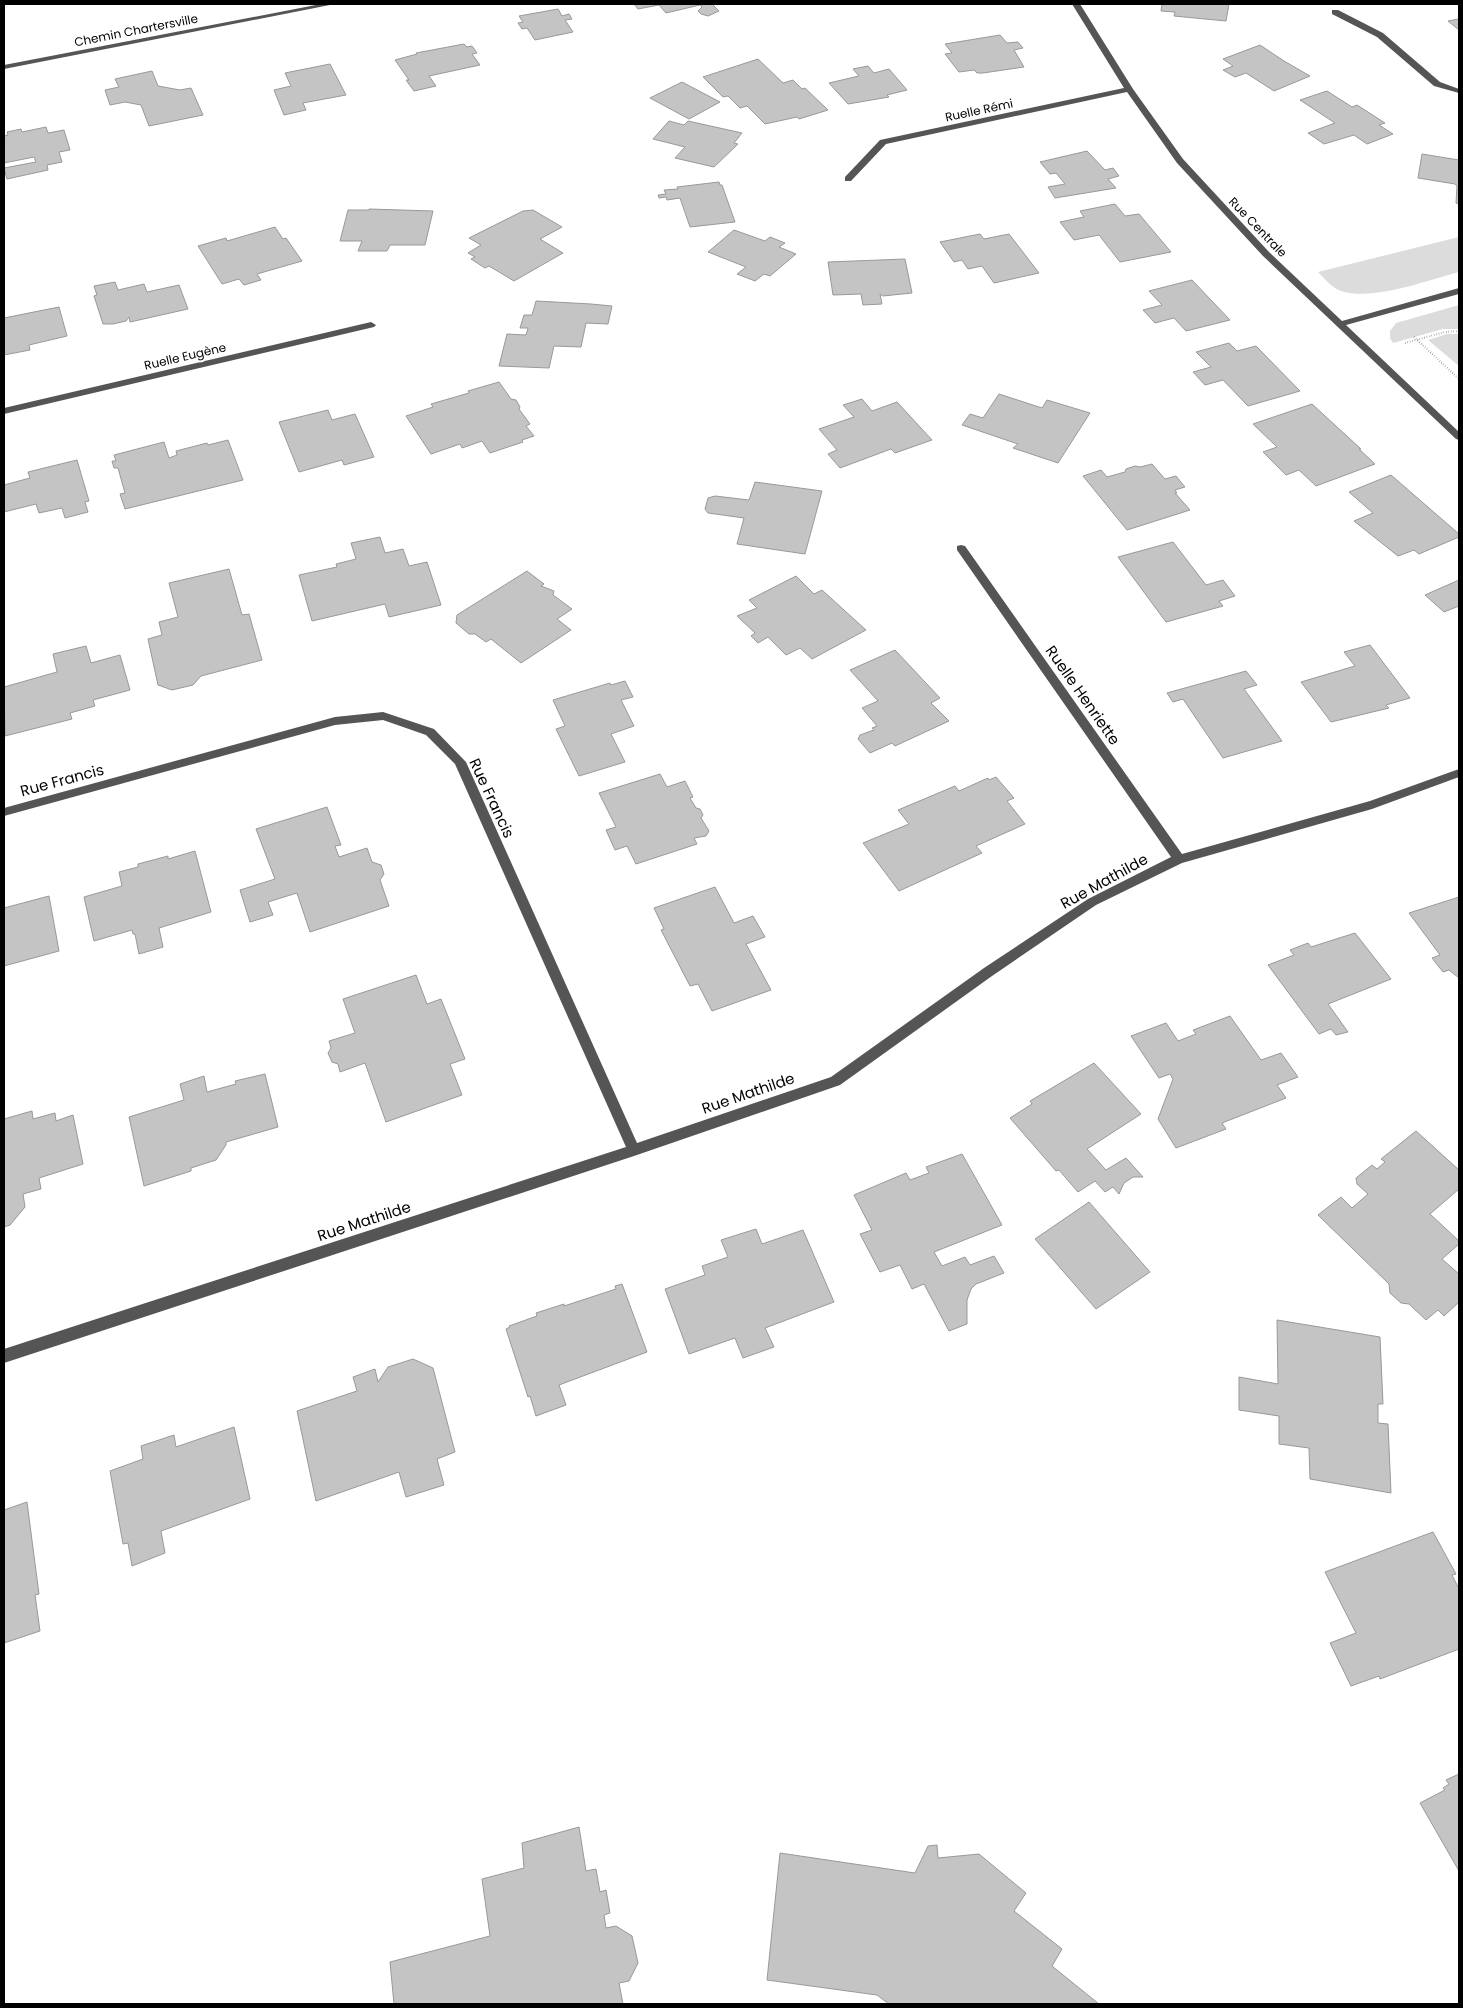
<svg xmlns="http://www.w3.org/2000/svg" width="1463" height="2008" viewBox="0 0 1463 2008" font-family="Poppins,sans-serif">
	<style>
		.green { fill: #dcdcdc }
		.building { fill: #c4c4c4; stroke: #999 }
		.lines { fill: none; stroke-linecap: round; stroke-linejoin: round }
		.path { stroke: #777; stroke-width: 2; stroke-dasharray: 0.5 2; stroke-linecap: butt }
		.minor { fill: #555; fill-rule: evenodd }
		.labels { text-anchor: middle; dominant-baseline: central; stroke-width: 4; stroke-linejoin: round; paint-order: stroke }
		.far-street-label { font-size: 12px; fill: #000; stroke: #fff }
		.street-label { font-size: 15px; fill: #000; stroke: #fff }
	</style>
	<rect width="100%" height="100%" fill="#fff"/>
	<path class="green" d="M1459 237V272C1428 280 1363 305 1335 288 1329 284 1323 277 1318 272Z
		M1459 305V329H1443L1393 343 1390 338V331L1396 323Z
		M1447 334H1459V366L1428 340Z"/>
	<path class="building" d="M634 4H712L719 11 708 16 701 14 698 11 702 7 700 5 666 13 659 5 638 9Z
		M1162 4H1229L1226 21 1174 16 1175 12 1161 11Z
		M558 9 562 16 569 14 572 19 565 20 573 32 535 40 527 28 522 29 518 23 523 22 519 16Z
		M1459 19V30L1448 21Z
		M1000 35 1007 43 1018 42 1023 48 1014 50 1024 67 983 73H977L974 70 959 72 945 54 952 53 945 44Z
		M464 44 467 47 472 46 477 53 472 54 480 65 429 76 436 86 414 91 406 80H409L395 60 417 54 416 53Z
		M1260 45 1284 61 1310 76 1274 91 1246 73 1235 77 1223 70 1233 66 1223 59Z
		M758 59 783 83 793 80 802 89 805 88 828 110 799 119 797 117 765 124 747 106 740 108 728 96 723 97 703 77Z
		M330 64 346 95 303 103 306 110 284 115 274 90 291 86 285 73Z
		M868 66 874 73 889 69 907 90 887 95 889 97 848 104 829 83 859 76 853 69Z
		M152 71 158 86 180 90 191 88 203 115 149 126 141 105 125 102 110 105 105 90 119 87 115 79Z
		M682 82 720 102 689 119 650 98Z
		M1327 91 1352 107 1357 105 1385 123 1379 125 1393 134 1367 144 1354 135 1324 144 1308 133 1335 123 1300 100Z
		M669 121 684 125 688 121 742 133 734 143 738 144 714 167 675 158 685 147 653 139Z
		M46 127 48 133 64 130 70 150 59 152 62 162 47 165 48 170 7 179 4 168 36 162 34 157 4 163V136L8 135 7 132 21 129 22 132Z
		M1087 151 1105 170 1113 168 1119 176 1108 179 1116 188 1055 198 1048 187 1065 184 1056 173 1050 174 1040 162Z
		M1422 154 1459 160V204L1456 203 1457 186 1455 184 1418 178Z
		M719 182 720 185H722L735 222 690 227 680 198 667 200 666 197 659 198 658 195 666 194 664 190 678 189 677 187Z
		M1115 204 1125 216 1139 214 1171 252 1120 262 1099 235 1074 240 1060 222 1084 217 1080 211Z
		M369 209 433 211 425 245H390L387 251H358L362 241H340L348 210H369Z
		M533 210 562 227 540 239 563 253 514 281 489 266 485 268 471 259 475 257 468 253 481 245 469 238 523 211Z
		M275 227 283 239 286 238 302 261 257 274 261 280 244 285 239 279 222 284 198 246 226 238 227 241Z
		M734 230 765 241 770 237 785 243 779 247 796 254 770 276 764 274 755 281 737 274 746 267 708 252Z
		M980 234 984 239 1009 234 1039 273 994 283 982 266 968 269 962 260 954 262 940 242Z
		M905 259 912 293 883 296 880 294 882 304 863 305 861 294 833 295 828 262Z
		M1192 280 1230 320 1186 331 1174 318 1155 323 1143 310 1162 305 1149 291Z
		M115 282 118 290 144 284 147 292 179 285 188 309 130 322 129 317 126 321 113 324H103L94 296 97 295 94 286Z
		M536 301 591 304 612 306 608 324 586 323 581 347 554 346 549 368 499 366 507 334 526 335 528 328H520L524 315H532Z
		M59 307 67 336 29 345 30 350 4 355V318Z
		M1229 343 1237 351 1256 346 1300 391 1248 406 1223 380 1205 385 1193 372 1211 367 1196 352Z
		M499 382 511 399 516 400 520 407 519 409 530 424 526 426 534 436 522 440 523 442 490 453 482 441 462 448 460 444 431 454 406 416 433 407 431 404 469 393 468 391Z
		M999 394 1042 408 1047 400 1090 413 1058 463 1013 448 1018 444 962 425 970 414 983 418Z
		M862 399 872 411 897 402 932 440 895 453 891 449 840 468 828 454 837 450 819 429 854 417 843 405Z
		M1312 404 1361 449H1359L1375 464 1316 486 1299 470 1286 475 1263 452 1277 447 1253 424Z
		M328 410 332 420 355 414 374 457 344 465 342 460 299 472 279 422Z
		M228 440 243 480 125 509 120 494 125 493 118 468H114L112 461H116L114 455 164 442 169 458 177 455 176 451 207 443 208 445Z
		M77 460 89 501 85 502 88 512 65 518 62 508 39 513 36 504 4 512V485L30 478 28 472Z
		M1152 464 1165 479 1176 476 1185 487 1175 490 1177 493H1175L1190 510 1127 530 1083 476 1101 470 1107 477 1125 472 1126 469 1135 466 1140 467Z
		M1391 475 1459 534V537L1419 554 1414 550 1398 556 1354 521 1373 513 1349 492Z
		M755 482 822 491 805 554 737 544 744 518 708 513 705 509 708 498 715 496 749 500Z
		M380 537 385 553 403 549 409 566 427 562 441 605 389 617 385 604 312 621 299 575 337 567 336 564 356 559 351 543Z
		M1173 542 1206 585 1223 580 1235 596 1219 601 1223 606 1166 622 1118 557Z
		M229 569 242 615 249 614 262 660 201 676 193 685 172 690 158 685 148 639 162 635 159 622 178 617 169 583Z
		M527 571 544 584 541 586 554 591 553 595 572 609 557 619 571 630 521 663 491 639 486 642 475 634H469L456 623 457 615Z
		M796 576 814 594 822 590 866 630 812 659 800 648 786 655 768 637 758 643 751 636 755 633 737 616 757 608 749 600Z
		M1459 580V606L1444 612 1425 595Z
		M1370 645 1410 698 1386 705 1389 708 1331 722 1301 682 1355 666 1344 652Z
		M86 646 91 663 120 655 130 690 93 700 95 706 70 713 72 719 5 736 4 687 57 672 53 654Z
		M895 650 940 698 931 703 949 721 895 746 892 743 870 753 858 739 860 735 874 730 872 728 877 726 862 708 878 701 850 670Z
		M1246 671 1257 685 1244 689 1282 741 1223 758 1183 699 1173 702 1167 693Z
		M625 681 633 697 621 700 634 726 611 734 625 762 579 776 556 729 565 726 553 700 610 683 611 685Z
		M660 774 667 787 685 781 693 797 690 798 696 808 700 809 703 815 701 818 709 831 706 836 694 838 697 844 636 864 627 846 615 850 606 830 616 827 599 793Z
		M996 777 1014 798 1007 801 1025 824 976 846 982 853 899 891 863 843 909 824 898 810 955 786 959 791 988 778 989 780Z
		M327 807 341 845 335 846 339 857 367 848 372 862 381 865 384 874 380 880 389 906 310 932 297 893 268 902 273 915 250 922 240 890 275 879 256 829Z
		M195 851 211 912 159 928 163 947 139 954 135 934H133L132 930 94 941 84 897 122 886 119 872 138 867V864L168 856V859Z
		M715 887 734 923 753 916 765 937 746 944 771 990 712 1011 698 984 690 986 661 930 664 929 654 908Z
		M49 896 59 951 4 966V908Z
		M1459 897V978L1449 970 1443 972 1432 958 1440 955 1409 913Z
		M1355 933 1391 979 1328 1004 1348 1032 1336 1035 1331 1029 1319 1034 1268 965 1294 955 1290 950 1308 943 1311 947Z
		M416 975 427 1004 441 999 465 1059 450 1064 462 1095 386 1122 365 1063 340 1072 338 1064 332 1062 328 1053 331 1048 329 1041 355 1033 343 999Z
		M1230 1016 1261 1060 1281 1053 1298 1077 1277 1085 1286 1098 1222 1123 1226 1129 1176 1148 1158 1119 1173 1079 1170 1074 1159 1078 1131 1036 1166 1023 1178 1041 1196 1034 1193 1030Z
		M1094 1063 1141 1114 1087 1149 1106 1170 1126 1158 1143 1177H1133L1124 1183 1119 1194 1113 1187 1105 1192 1095 1181 1078 1192 1059 1170 1056 1171 1010 1118 1032 1104 1030 1101Z
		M265 1074 278 1127 226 1142V1145L216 1160 191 1168V1171L144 1186 129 1117 184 1100 180 1084 204 1076 207 1092 236 1084 235 1081Z
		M32 1111 33 1119 55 1113 56 1121 73 1115 83 1164 39 1178 41 1189 23 1194 25 1207 10 1225 4 1227V1119Z
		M1416 1131 1459 1170V1189L1430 1214 1459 1241V1244L1442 1259 1459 1274V1302L1444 1316 1438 1310 1426 1320 1409 1304 1401 1303 1390 1293 1389 1284 1318 1215 1341 1197 1352 1208 1368 1194 1357 1184 1356 1178 1372 1165 1377 1169 1385 1162 1381 1159Z
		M962 1154 1002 1225 934 1252 942 1266 965 1257 970 1265 994 1256 1004 1273 976 1284 971 1289 967 1300V1324L949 1331 924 1284 912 1289 900 1265 880 1272 860 1234 872 1230 854 1195 906 1173 910 1180 929 1173 926 1167Z
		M1089 1202 1150 1272 1096 1309 1035 1239Z
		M756 1229 762 1244 803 1230 834 1302 765 1328 774 1347 743 1358 735 1338 689 1354 665 1289 705 1275 702 1266 728 1257 721 1240Z
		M622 1284 647 1352 559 1385 566 1405 536 1416 530 1396 528 1397 506 1329 510 1327 509 1326 537 1316 536 1313 564 1304V1306L616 1289 615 1286Z
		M1277 1320 1380 1337 1383 1404H1378V1423L1388 1424 1391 1493 1310 1479 1309 1448 1279 1444V1416L1239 1410V1377L1278 1384Z
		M413 1359 433 1368 455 1452 437 1459 444 1485 406 1497 399 1472 316 1501 297 1411 357 1391 353 1377 375 1369 378 1382 388 1367Z
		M234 1427 250 1499 161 1531 165 1553 132 1566 128 1543 123 1544 110 1471 143 1459 141 1446 174 1435 176 1447Z
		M27 1502 39 1594 35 1595 40 1631 4 1643V1510Z
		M1433 1532 1456 1574 1452 1575 1459 1589V1649L1380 1679 1379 1676 1351 1686 1330 1643 1356 1633 1325 1572Z
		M1459 1774V1871L1420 1803 1445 1790 1443 1788 1449 1784 1446 1780Z
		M579 1827 586 1871 596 1869 600 1892 606 1890 610 1913 604 1915 606 1928 616 1926 632 1936 638 1963 629 1981 619 1983 623 2004H394L390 1962 490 1936 482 1879 524 1868 522 1843Z
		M937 1845 938 1858 979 1854 1026 1893 1014 1911 1062 1949 1052 1966 1099 2004H889L877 1995 767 1980 780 1853 915 1873 928 1846Z"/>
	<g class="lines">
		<path class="path" d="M1414 337 1459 379
			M1405 343 1445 332 1459 331"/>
		<path class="minor" d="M321 4H335L4 69V65Z
			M1072 4H1080L1133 89 1183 159 1269 252 1342 321 1459 288V294L1346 325 1459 432V440L1456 439 1263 256 1177 163 1127 92 886 144 851 181H845V177L880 140 1124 88Z
			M1332 10H1338L1383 33 1440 82 1459 89V93L1434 86 1377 37 1332 14Z
			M371 322 376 325 374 327 4 414V408Z
			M961 545 965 546 1182 854 1370 801 1459 769V777L1372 809 1182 863 1096 905 992 976 840 1085 634 1156 4 1363V1349L626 1147 455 764 426 735 383 720 335 725 4 816V808L335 717 383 712 434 729 466 762 637 1143 831 1077 984 968 1088 899 1171 857 957 550V546Z"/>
	</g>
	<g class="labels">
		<g class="far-street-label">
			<text transform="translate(136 30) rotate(-11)">Chemin Chartersville</text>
			<text transform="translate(979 110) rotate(-12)">Ruelle Rémi</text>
			<text transform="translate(1258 227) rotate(46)">Rue Centrale</text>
			<text transform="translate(185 356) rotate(-13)">Ruelle Eugène</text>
		</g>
		<g class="street-label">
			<text transform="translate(1083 695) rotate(55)">Ruelle Henriette</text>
			<text transform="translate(62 780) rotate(-15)">Rue Francis</text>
			<text transform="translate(492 798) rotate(65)">Rue Francis</text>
			<text transform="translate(1104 881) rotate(-29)">Rue Mathilde</text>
			<text transform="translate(748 1093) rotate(-19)">Rue Mathilde</text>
			<text transform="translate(364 1221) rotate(-18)">Rue Mathilde</text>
		</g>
	</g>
	<rect width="1463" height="2008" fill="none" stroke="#000000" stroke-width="10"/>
</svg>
